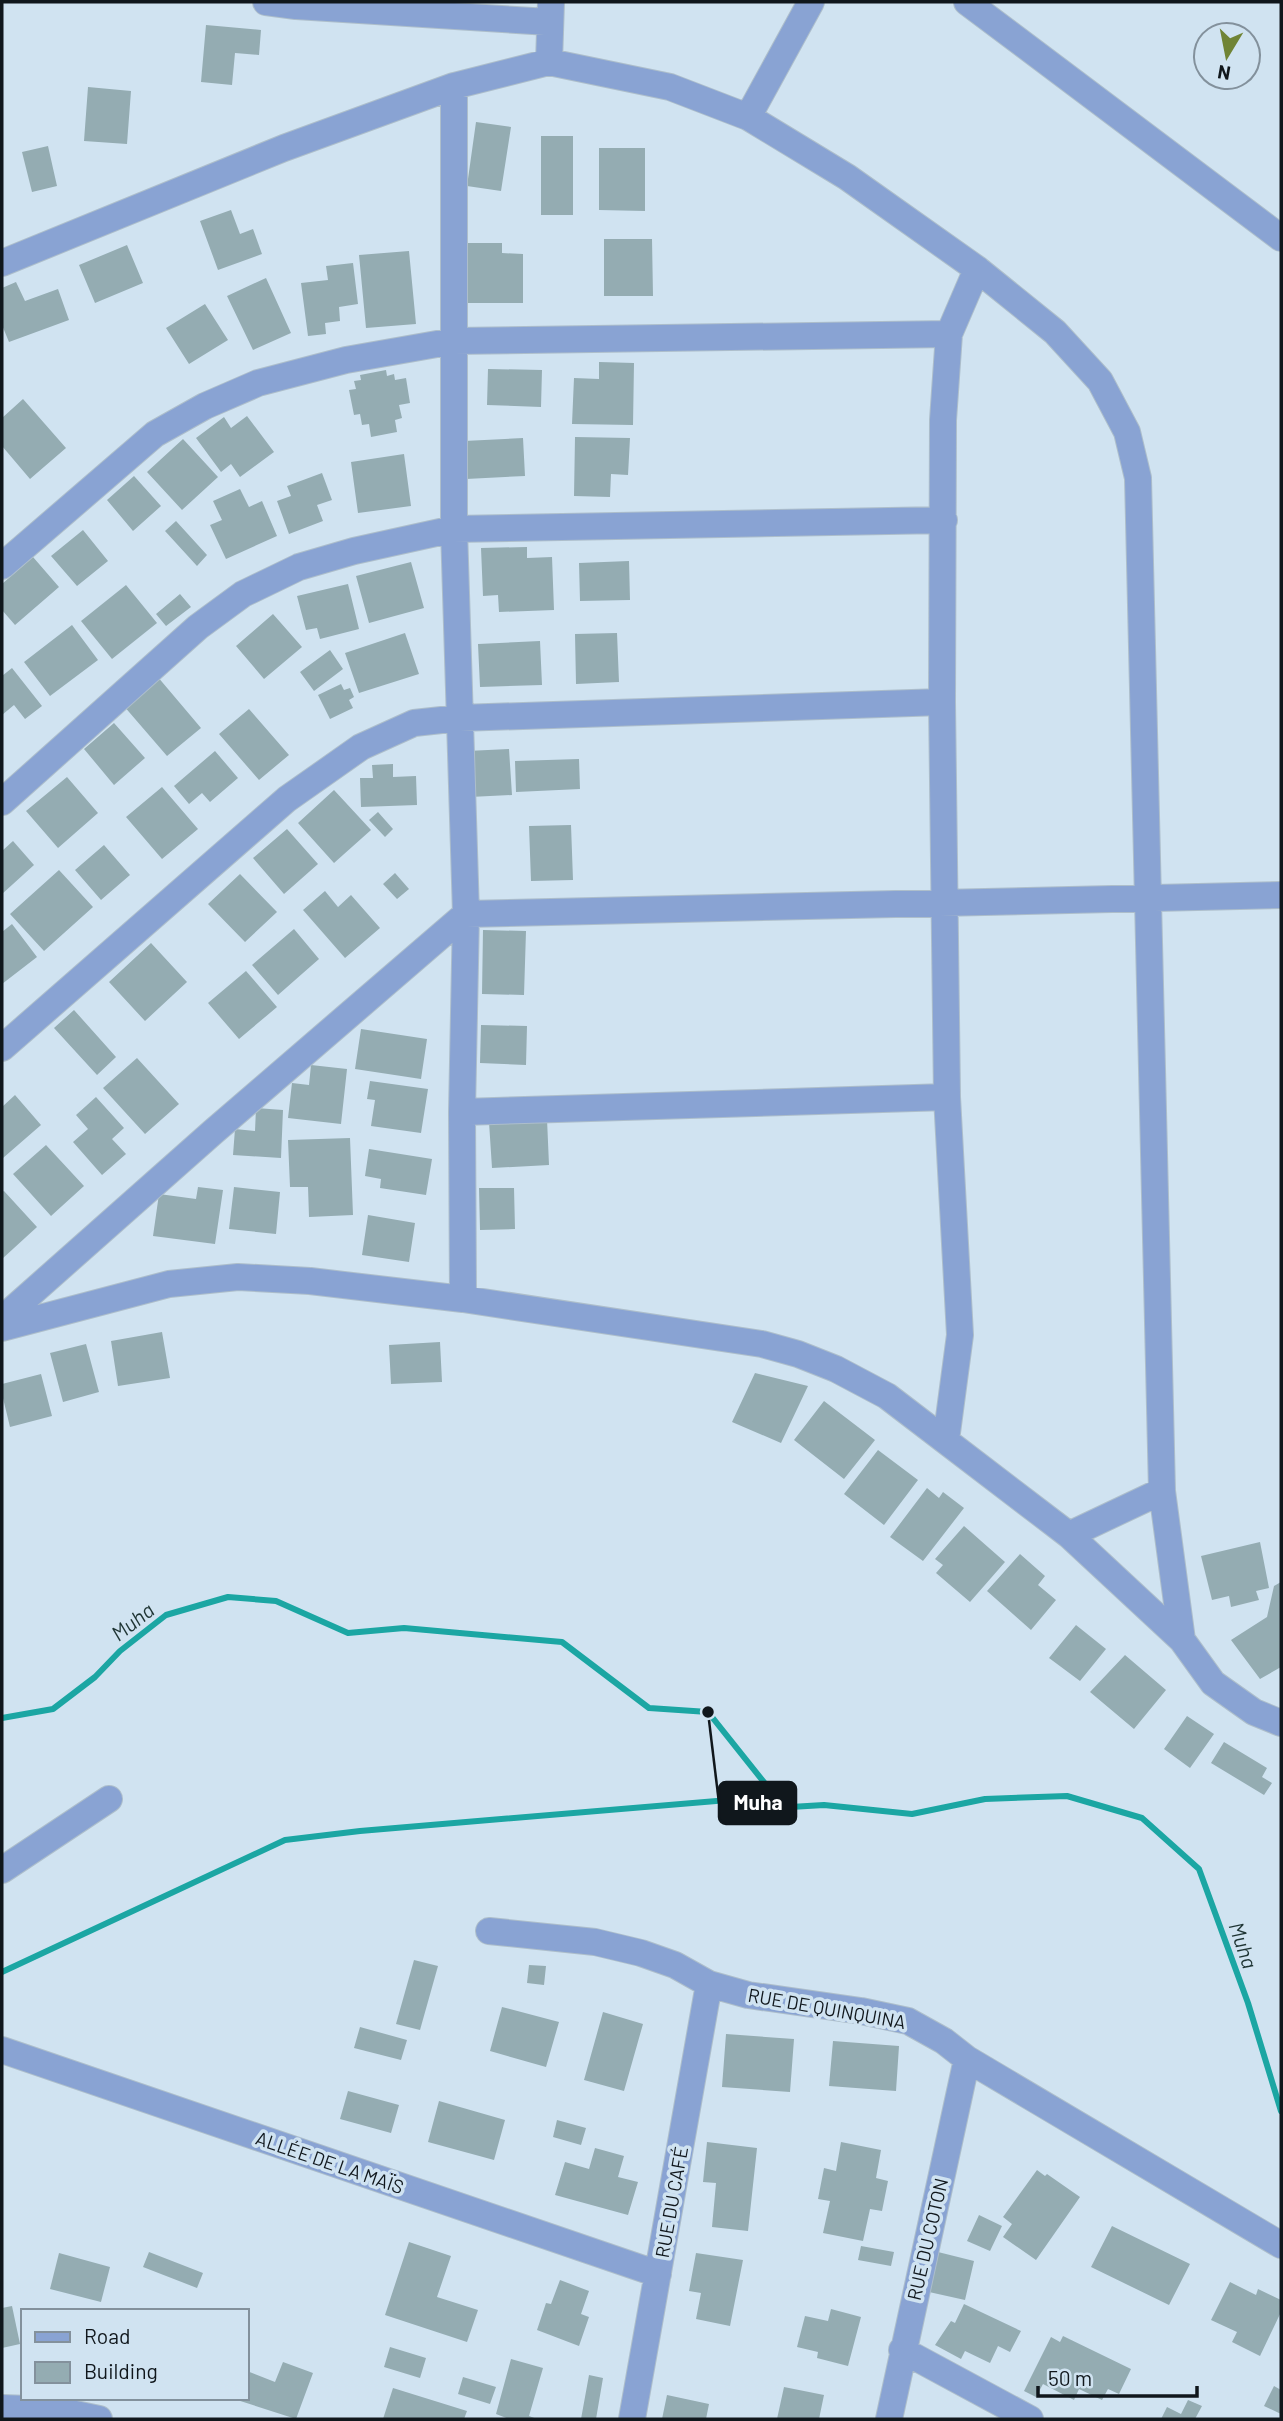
<svg xmlns="http://www.w3.org/2000/svg" width="1283" height="2421" viewBox="0 0 1283 2421" font-family="Barlow,sans-serif">
	<style>
		.lines { fill: none; stroke-linecap: round; stroke-linejoin: round }
		.stream { stroke: #1ba6a3; stroke-width: 6 }
		.building { fill: #94acb2 }
		.minor-casing { stroke: #adbecb; stroke-width: 28 }
		.minor { stroke: #89a3d3; stroke-width: 26 }
		.labels { text-anchor: middle; dominant-baseline: central; stroke-width: 7; stroke-linejoin: round; paint-order: stroke }
		.street-label { font-size: 19px; fill: #10171c; stroke: #d0e3f1 }
		.water-label { font-size: 21px; font-style: italic; fill: #1e3433; stroke: #d0e3f1 }
		.leader { fill: none; stroke: #10171c; stroke-width: 2.5 }
		.callout-dot { fill: #10171c; stroke: #d0e3f1; stroke-width: 2.5 }
		.callout { fill: #10171c; stroke: #10171c; stroke-width: 2.5 }
		.callout-label { font-size: 21px; text-anchor: middle; font-weight: bold; fill: #fff }
	</style>
	<rect width="100%" height="100%" fill="#d0e3f1"/>
	<g class="lines">
		<path class="stream" d="M2 1718 53 1709 95 1677 120 1651 166 1615 228 1597 276 1601 348 1633 404 1628 562 1642 649 1708 708 1712 775 1796 774 1808 824 1805 912 1814 985 1799 1067 1796 1142 1818 1199 1869 1248 2003 1281 2111
			M2 1972 285 1840 360 1831 775 1796"/>
	</g>
	<path class="building" d="M206 25 261 30 259 55 235 53 232 85 201 82Z
		M88 87 131 91 127 144 84 141Z
		M476 122 511 127 501 191 467 186Z
		M541 136H573V215H541Z
		M48 146 57 186 32 192 22 152Z
		M599 148H645V211L599 210Z
		M231 210 240 234 253 229 262 254 218 270 200 221Z
		M604 239H652L653 296H604Z
		M468 243H502V253L523 254V303H468Z
		M127 245 143 283 95 303 79 265Z
		M409 251 416 324 366 328 359 255Z
		M353 263 358 304 339 307 340 321 325 323 326 334 308 336 301 283 328 280 326 266Z
		M266 278 291 333 253 350 227 296Z
		M16 282 25 301 58 289 69 320 9 342 2 325V288Z
		M205 304 228 340 189 364 166 328Z
		M599 362 634 363 633 425 572 424 574 378 599 379Z
		M488 369 542 370 541 407 487 405Z
		M386 370 387 376 394 374 395 380 406 378 410 403 399 405 402 418 395 420 397 432 371 437 369 424 362 425 360 414 354 415 349 390 356 389 354 381 361 380 360 375Z
		M23 399 66 448 30 479 2 446V418Z
		M247 416 274 452 240 477 231 464 221 472 196 438 224 417 231 428Z
		M575 437 630 438 628 475 611 474 610 497 574 496Z
		M523 438 525 476 466 479 464 441Z
		M183 439 218 477 182 510 147 472Z
		M404 454 411 506 358 513 351 462Z
		M322 473 332 500 317 505 323 521 289 534 277 501 291 496 287 486Z
		M134 476 161 506 133 531 107 500Z
		M240 489 249 507 262 501 277 536 226 559 210 525 222 520 213 501Z
		M176 521 207 555 197 566 165 531Z
		M83 530 108 561 77 586 51 556Z
		M527 547V558L552 557 554 610 499 612 498 595 483 596 481 548Z
		M33 557 59 587 15 625 2 610V584Z
		M629 561 630 600 580 601 579 563Z
		M411 562 424 608 369 623 356 576Z
		M348 584 359 629 320 639 317 628 306 630 297 596Z
		M126 585 157 623 112 659 81 621Z
		M180 594 191 607 166 626 156 614Z
		M273 614 302 647 264 679 236 646Z
		M72 625 98 660 50 696 24 662Z
		M405 633 419 674 359 693 345 653Z
		M617 633 619 682 576 684 575 634Z
		M540 641 542 685 480 687 478 644Z
		M330 650 343 669 314 691 300 672Z
		M12 668 42 706 25 719 14 705 2 715V676Z
		M157 676 201 728 167 756 123 705Z
		M341 684 344 690 350 688 354 697 349 700 353 708 330 719 318 695Z
		M249 709 289 755 259 780 219 734Z
		M114 723 145 758 114 785 84 749Z
		M509 749 512 795 470 797 467 751Z
		M215 751 238 778 210 802 202 793 189 804 174 786Z
		M579 759 580 789 516 792 515 761Z
		M393 764V777L416 776 417 805 361 807 360 778H373L372 765Z
		M67 777 98 813 58 848 26 811Z
		M162 787 198 829 162 859 126 817Z
		M334 790 371 830 334 863 298 823Z
		M378 812 393 829 385 837 369 820Z
		M571 825 573 880 531 881 529 826Z
		M287 829 318 864 284 894 253 858Z
		M13 841 34 865 2 894V851Z
		M104 845 130 875 101 900 75 870Z
		M59 870 93 907 44 951 10 914Z
		M395 873 409 889 397 899 383 884Z
		M240 874 277 912 245 942 208 904Z
		M325 891 338 907 351 895 380 928 345 958 303 910Z
		M12 924 37 957 2 984V932Z
		M294 929 319 959 278 995 252 965Z
		M483 930 526 931 524 995 482 994Z
		M151 943 187 982 145 1021 109 982Z
		M246 971 277 1007 239 1039 208 1003Z
		M74 1010 116 1057 97 1075 54 1028Z
		M481 1025 527 1026 526 1065 480 1063Z
		M361 1029 427 1039 421 1079 355 1069Z
		M137 1058 179 1104 145 1134 103 1088Z
		M311 1065 347 1069 341 1124 288 1118 292 1083 309 1085Z
		M370 1081 428 1089 421 1133 371 1126 375 1100 367 1099Z
		M15 1095 41 1125 3 1158 2 1107Z
		M96 1097 124 1128 112 1139 126 1154 102 1175 73 1142 88 1129 76 1115Z
		M256 1108 283 1110 281 1158 233 1155 235 1129 255 1131Z
		M547 1119 549 1165 492 1168 489 1122Z
		M350 1138 353 1215 309 1217 308 1187H290L288 1140Z
		M46 1145 84 1186 51 1216 13 1174Z
		M369 1149 432 1159 426 1195 380 1188 381 1179 365 1176Z
		M198 1187 223 1190 215 1244 153 1236 159 1194 196 1199Z
		M234 1187 280 1192 276 1234 229 1229Z
		M479 1188H514L515 1229 480 1230Z
		M4 1191 37 1227 2 1259V1192Z
		M368 1215 415 1223 409 1262 362 1255Z
		M162 1332 170 1378 118 1386 111 1341Z
		M440 1342 442 1382 391 1384 389 1345Z
		M86 1344 99 1392 63 1402 50 1353Z
		M755 1373 808 1386 781 1443 732 1422Z
		M41 1374 52 1416 10 1427 2 1394V1384Z
		M824 1401 875 1440 844 1479 794 1440Z
		M878 1450 918 1480 884 1525 844 1494Z
		M927 1488 939 1498 943 1492 964 1508 923 1561 890 1537Z
		M964 1526 1005 1562 970 1602 936 1573 943 1565 935 1559Z
		M1260 1542 1269 1588 1256 1591 1259 1600 1231 1607 1229 1596 1212 1600 1201 1556Z
		M1020 1554 1045 1576 1038 1585 1056 1600 1031 1630 987 1591Z
		M1281 1582V1667L1260 1679 1231 1640 1267 1617 1274 1586Z
		M1076 1625 1106 1649 1080 1681 1049 1658Z
		M1125 1655 1166 1690 1134 1729 1090 1692Z
		M1187 1716 1214 1734 1190 1768 1164 1749Z
		M1224 1742 1267 1768 1262 1777 1272 1783 1264 1795 1211 1763Z
		M414 1960 438 1966 420 2030 396 2024Z
		M529 1965 546 1966 544 1985 527 1983Z
		M502 2007 559 2022 546 2067 490 2051Z
		M603 2012 643 2024 624 2091 584 2080Z
		M360 2027 407 2040 401 2060 354 2048Z
		M726 2034 794 2039 790 2092 722 2087Z
		M833 2041 899 2046 896 2091 829 2086Z
		M348 2091 399 2105 391 2133 340 2119Z
		M439 2101 505 2120 494 2160 428 2142Z
		M557 2120 586 2128 581 2145 553 2137Z
		M707 2142 757 2148 748 2231 712 2227 716 2183 703 2182Z
		M841 2142 881 2150 876 2178 888 2181 882 2211 870 2209 863 2241 823 2233 830 2201 818 2199 824 2168 836 2171Z
		M595 2148 624 2156 618 2177 638 2182 628 2215 555 2195 565 2162 589 2169Z
		M1037 2170 1045 2176 1047 2174 1080 2197 1036 2260 1003 2237 1012 2224 1003 2217Z
		M979 2215 1002 2226 990 2251 967 2241Z
		M1112 2226 1190 2264 1169 2305 1091 2267Z
		M409 2242 451 2256 437 2297 478 2310 467 2342 385 2315Z
		M861 2246 894 2252 891 2266 858 2260Z
		M149 2252 203 2273 197 2288 143 2267Z
		M938 2252 974 2261 965 2300 929 2292Z
		M59 2253 110 2267 101 2302 50 2289Z
		M696 2253 743 2260 730 2326 696 2319 701 2293 689 2291Z
		M560 2280 589 2291 581 2314 589 2317 579 2346 537 2330 546 2303 551 2304Z
		M1230 2282 1256 2295 1258 2289 1281 2300V2312L1260 2356 1232 2342 1237 2332 1211 2320Z
		M964 2304 1021 2331 1010 2352 998 2346 990 2363 965 2351 961 2359 935 2345 951 2321 955 2323Z
		M12 2306 20 2344 2 2348V2308Z
		M831 2309 861 2317 848 2366 817 2358 818 2352 797 2347 805 2316 828 2321Z
		M1063 2336 1131 2369 1119 2394 1108 2389 1102 2400 1079 2389 1074 2400 1043 2384 1036 2397 1024 2391 1051 2337 1060 2342Z
		M390 2347 426 2358 420 2378 384 2367Z
		M511 2359 543 2368 529 2416 537 2419H509L496 2414Z
		M283 2362 313 2373 296 2419 234 2399 247 2398V2371L275 2382Z
		M589 2375 603 2378 596 2419H581Z
		M463 2377 496 2387 490 2404 458 2394Z
		M1274 2386 1281 2390V2414L1264 2406Z
		M784 2387 824 2395 819 2419H777Z
		M393 2388 467 2411 464 2419H383Z
		M667 2395 709 2404 706 2419H662Z
		M1188 2400 1202 2406 1195 2419H1161L1167 2407 1181 2414Z"/>
	<g class="lines">
		<defs>
			<path id="minor" d="M266 2 296 6 549 22
				M967 2 1281 238
				M549 62 551 2
				M454 86V529L466 914 462 1112 463 1299
				M748 117 811 2
				M2 263 284 148 454 86 549 62 670 87 748 117 847 177 977 269 1055 332 1100 381 1127 432 1138 478 1162 1491 1182 1640 1213 1683 1254 1712 1281 1723
				M2 566 155 434 205 406 258 383 346 360 454 341 949 334
				M2 802 198 627 243 594 299 567 354 551 454 529 944 520
				M2 1048 287 799 361 747 414 723 460 718 942 702
				M462 1112 947 1097
				M2 1319 213 1132 466 914 1281 895
				M2 1328 169 1284 238 1277 310 1281 463 1299 762 1344 798 1354 836 1369 887 1396 1069 1535 1182 1640
				M946 1440 960 1335 947 1097 942 702 943 420 949 334 977 269
				M1069 1535 1162 1491
				M2 1870 109 1799
				M489 1931 595 1942 641 1953 675 1965 709 1984 748 1995 861 2011 908 2021 944 2041 967 2059 1281 2245
				M2 2050 658 2274
				M902 2350 1030 2419
				M2 2408 56 2410 99 2419
				M632 2419 709 1984
				M889 2419 967 2059"/>
		</defs>
		<use href="#minor" class="minor-casing"/>
		<use href="#minor" class="minor"/>
	</g>
	<g class="labels">
		<g class="street-label">
			<text transform="translate(827 2008) rotate(10)">RUE DE QUINQUINA</text>
			<text transform="translate(330 2162) rotate(19)">ALLÉE DE LA MAÏS</text>
			<text transform="translate(671 2202) rotate(-80)">RUE DU CAFÉ</text>
			<text transform="translate(927 2239) rotate(-77)">RUE DU COTON</text>
		</g>
		<g class="water-label">
			<text transform="translate(132 1621) rotate(-38)">Muha</text>
			<text transform="translate(1244 1945) rotate(71)">Muha</text>
		</g>
	</g>
	<path class="leader" d="M708 1712L719 1803"/>
	<circle class="callout-dot" cx="708" cy="1712" r="7"/>
	<rect class="callout" x="719" y="1782" width="77" height="42" rx="7"/>
	<g class="callout-label">
		<text x="758" y="1810">Muha</text>
	</g>
	<rect width="1283" height="2421" fill="none" stroke="#10171c" stroke-width="7"/>
	<rect x="21" y="2309" width="228" height="91" fill="#d0e3f1" stroke="#83919c" stroke-width="2"/>
	<rect x="35" y="2332" width="35" height="10" fill="#89a3d3" stroke="#83919c" stroke-width="2"/>
	<text x="84" y="2344" font-size="21" fill="#10171c">Road</text>
	<rect x="35" y="2362" width="35" height="21" fill="#94acb2" stroke="#83919c" stroke-width="2"/>
	<text x="84" y="2379" font-size="21" fill="#10171c">Building</text>
	<g transform="translate(1227 56) rotate(190)"><circle r="33" fill="#d0e3f1" stroke="#83919c" stroke-width="2"/>
	<path d="M0-5L12 26L0 18L-12 26Z" fill="#708435"/>
	<text y="-10" font-size="19" font-weight="bold" text-anchor="middle" fill="#10171c">N</text>
	</g>
	<path d="M1038 2386v10h159v-10" fill="none" stroke="#10171c" stroke-width="3.5"/>
	<text x="1048" y="2386" font-size="21" fill="#10171c" stroke="#d0e3f1" stroke-width="5" paint-order="stroke">50 m</text>
</svg>
